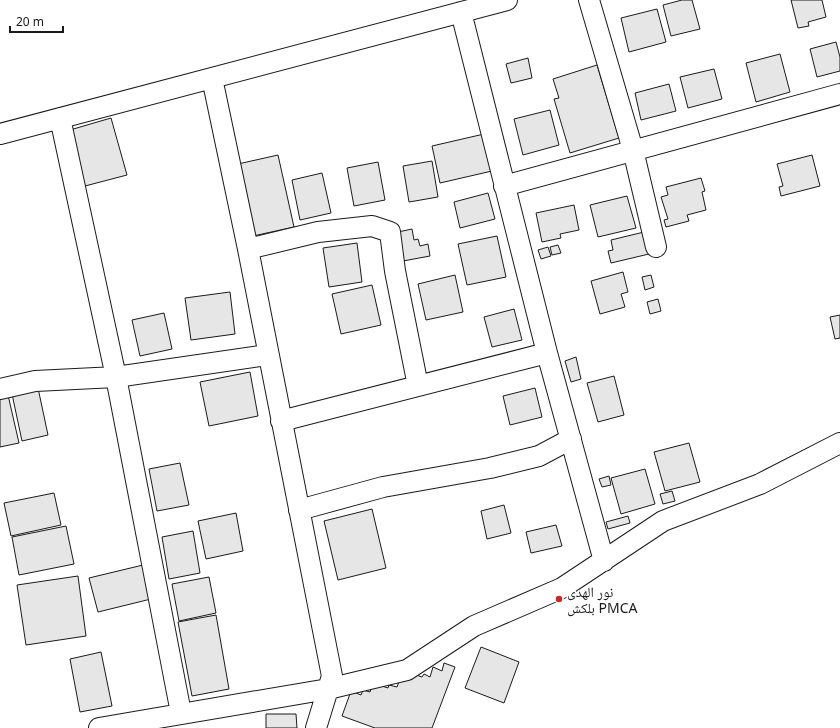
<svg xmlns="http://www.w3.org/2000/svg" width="840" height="728" viewBox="0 0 840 728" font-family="'Noto Sans','Noto Naskh Arabic',sans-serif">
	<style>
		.building { fill: #e6e6e6; stroke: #1a1a1a }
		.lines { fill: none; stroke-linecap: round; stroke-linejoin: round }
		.minor-casing { stroke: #1a1a1a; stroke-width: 22 }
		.minor { stroke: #fff; stroke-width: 20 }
		.poi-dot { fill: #c62828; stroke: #fff; stroke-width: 1.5 }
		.labels { text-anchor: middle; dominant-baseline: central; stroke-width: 3; stroke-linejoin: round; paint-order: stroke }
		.poi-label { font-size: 14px; fill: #1a1a1a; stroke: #fff; text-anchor: start }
	</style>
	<rect width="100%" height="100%" fill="#fff"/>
	<path class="building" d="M682 0H692L700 29 671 36 663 5Z
		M791 0H822L826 17 808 22 809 26 798 28Z
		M657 9 666 42 629 52 621 18Z
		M836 42 840 57V71L817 77 810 49Z
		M780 54 790 92 756 102 746 63Z
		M528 58 532 78 511 83 506 64Z
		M597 65 619 138 570 153 554 99 559 98 553 79Z
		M714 69 722 99 688 108 680 77Z
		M669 84 676 111 641 120 635 93Z
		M550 110 559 145 523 155 514 119Z
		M111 118 127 175 85 186 70 130Z
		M484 134 492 171 440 183 432 146Z
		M278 155 294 227 253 236 238 164Z
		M812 155 820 186 781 196 779 187 783 186 777 164Z
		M432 161 438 197 409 202 403 166Z
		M378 162 385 200 354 206 347 168Z
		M322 173 331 213 300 220 292 180Z
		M701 178 705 191 702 192 706 210 687 215 689 221 666 227 664 220 668 219 661 197 668 195 666 187Z
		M488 193 495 219 460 228 454 202Z
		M627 196 636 228 598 237 590 205Z
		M574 205 579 230 560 234 561 238 542 242 536 213Z
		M412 229 414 240 418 239 420 246 428 244 430 256 403 261 398 232Z
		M644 232 649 254 611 263 608 251 613 250 611 240Z
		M497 236 506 277 467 285 458 244Z
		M357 243 362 282 329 287 323 248Z
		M558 245 561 253 552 255 550 247Z
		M548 247 551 256 541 259 538 250Z
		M623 272 628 292 621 294 625 307 600 314 591 281Z
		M455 275 463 312 426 320 418 284Z
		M651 275 654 287 645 290 642 277Z
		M372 285 381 325 341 334 332 294Z
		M230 292 235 334 191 340 185 298Z
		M658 299 661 311 650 314 647 302Z
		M514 309 522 340 492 347 484 317Z
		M164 313 172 349 140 356 132 320Z
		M840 315V338L835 339 830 317Z
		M576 357 581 379 571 382 565 361Z
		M250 372 258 416 209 426 200 382Z
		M614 376 624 415 598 422 587 383Z
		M38 388 48 435 22 441 12 394Z
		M535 388 542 417 510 425 503 396Z
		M8 395 19 443 0 447V396Z
		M689 443 700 482 665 491 654 452Z
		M180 463 189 505 157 511 149 469Z
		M645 469 655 504 621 514 611 478Z
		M609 476 611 485 602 487 599 479Z
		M672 491 675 501 663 504 660 494Z
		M54 493 61 525 11 536 4 503Z
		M504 505 511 533 487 539 481 511Z
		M372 509 386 568 338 580 324 521Z
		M236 513 243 551 206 559 198 521Z
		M628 516 630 523 608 529 606 522Z
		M556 525 562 546 531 553 526 532Z
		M66 526 74 564 19 575 12 537Z
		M193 531 200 573 169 579 162 537Z
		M143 565 151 599 98 612 89 578Z
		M78 576 86 636 26 645 17 585Z
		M209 577 216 613 179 621 172 584Z
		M216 615 229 689 192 696 178 622Z
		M481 647 519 662 504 703 465 688Z
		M101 652 112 706 80 712 70 659Z
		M444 663 455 667 432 728H375L342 716 351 691 361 695 363 690 370 692 373 683 388 688 389 685 397 687 401 676 411 673 422 677 424 674 430 677 433 667 442 671Z
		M266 714H296L297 728H266Z"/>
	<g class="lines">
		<defs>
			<path id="minor" d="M589 0 633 150 656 247
				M461 12 547 353 604 561
				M212 78 248 249 332 676 316 728
				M60 118 116 377 181 713
				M0 134 507 0
				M504 186 840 94
				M248 249 318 232 372 226 390 232 395 271 418 386
				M0 389 35 381 116 377 267 355
				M281 421 547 353
				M299 510 383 487 490 468 539 456 571 439
				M99 728 328 689 407 670 474 626 562 588 663 521 760 484 840 443"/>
		</defs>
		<use href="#minor" class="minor-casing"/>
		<use href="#minor" class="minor"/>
	</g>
	<circle class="poi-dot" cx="559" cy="599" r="4"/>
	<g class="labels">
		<g class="poi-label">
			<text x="567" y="591">نور الهدى<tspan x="567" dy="16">بلكش PMCA</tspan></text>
		</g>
	</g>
	<path d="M10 26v6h53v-6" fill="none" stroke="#1a1a1a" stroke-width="2"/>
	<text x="16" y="26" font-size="12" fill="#1a1a1a" stroke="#ffffff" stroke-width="3" paint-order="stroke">20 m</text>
</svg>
